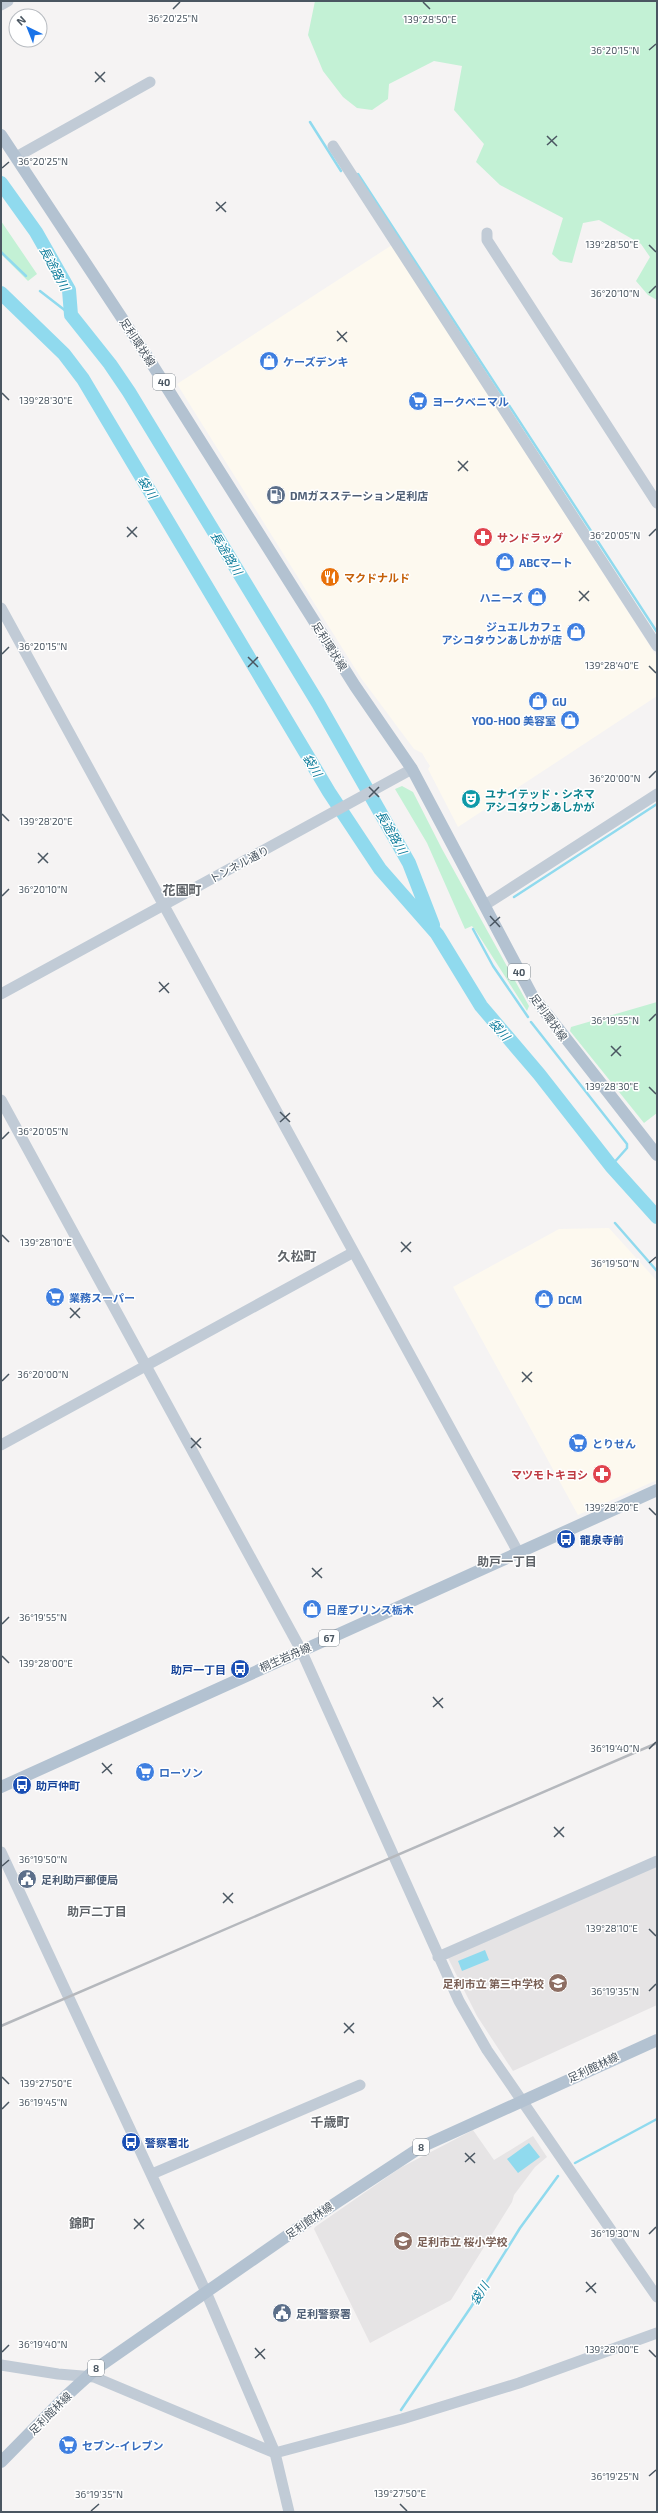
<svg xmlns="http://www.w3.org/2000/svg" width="658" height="2513" viewBox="0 0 658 2513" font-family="'Exo 2','Noto Sans JP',sans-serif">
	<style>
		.commercial { fill: #fdf9ef }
		.education { fill: #e6e4e5 }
		.green { fill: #c3f1d5 }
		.water { fill: #90daee }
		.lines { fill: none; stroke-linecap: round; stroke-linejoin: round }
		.stream { stroke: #90daee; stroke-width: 2.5 }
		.river { stroke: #90daee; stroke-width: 14 }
		.secondary { stroke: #c1cbd6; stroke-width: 11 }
		.primary { stroke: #b3c2d1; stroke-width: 12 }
		.rail { stroke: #b5b8bd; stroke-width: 2.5 }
		.ticks { fill: none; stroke: #4a5661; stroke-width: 1.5 }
		.labels { text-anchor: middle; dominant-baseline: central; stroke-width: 3; stroke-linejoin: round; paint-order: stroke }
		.shield { fill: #fff; stroke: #808990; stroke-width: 1 }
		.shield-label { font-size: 10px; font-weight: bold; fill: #4a5661 }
		.street-label { font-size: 11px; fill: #4a5661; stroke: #fff }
		.shop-label { font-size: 11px; font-weight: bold; fill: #366cbe; stroke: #fff; text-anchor: start }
		.service-label { font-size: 11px; font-weight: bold; fill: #4e5e75; stroke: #fff; text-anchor: start }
		.health-label { font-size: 11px; font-weight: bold; fill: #be3a42; stroke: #fff; text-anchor: start }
		.food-label { font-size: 11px; font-weight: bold; fill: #c56008; stroke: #fff; text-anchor: start }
		.culture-label { font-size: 11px; font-weight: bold; fill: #0d838f; stroke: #fff; text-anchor: start }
		.transit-label { font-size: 11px; font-weight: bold; fill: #164399; stroke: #fff; text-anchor: start }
		.education-label { font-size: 11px; font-weight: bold; fill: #785e54; stroke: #fff; text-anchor: end }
		.water-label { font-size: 12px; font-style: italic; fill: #0c7c9b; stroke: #fff }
		.neighbourhood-label { font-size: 12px; font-weight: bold; fill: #5f6368; stroke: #fff }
		.quarter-label { font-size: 13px; font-weight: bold; fill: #5f6368; stroke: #fff }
		.ticks-label { font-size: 10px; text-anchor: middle; fill: #4a5661; stroke: #fff; stroke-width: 3; stroke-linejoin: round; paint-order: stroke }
	</style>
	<rect width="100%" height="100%" fill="#f5f3f3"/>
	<path class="commercial" d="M392 245 657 657V696L458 827 428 769 430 766 426 760 422 753 414 749 361 678 177 384Z
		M609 1228 657 1281V1480L578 1515 453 1287 559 1229Z"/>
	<path class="education" d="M657 1866V2005L513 2071 477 2016 448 1958Z
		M473 2130 494 2160 533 2136 547 2157 535 2167 514 2195 512 2202 451 2300 370 2343 314 2229 315 2227 400 2168Z"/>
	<path class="green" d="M315 1H657V300L648 295 636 281 650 257 641 244 599 220 583 223 572 263 560 261 552 254 563 218 500 185 476 162 484 144 454 110 462 66 434 61 389 84 388 99 372 110 357 108 343 97 323 71 308 35Z
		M1 221 37 274 28 281 1 254Z
		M402 786 413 792 442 849 529 1006 527 1011 476 931 472 926 465 929 427 843 395 789Z
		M657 1002V1113L644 1123 570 1031 571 1027Z"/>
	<path class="water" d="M485 1950 489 1960 462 1971 458 1961Z
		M529 2143 540 2157 518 2173 507 2159Z"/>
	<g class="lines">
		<path class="stream" d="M310 122 341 171
			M358 174 657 632
			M1 252 26 276
			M40 291 71 315
			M514 897 657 804
			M473 929 493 966 528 1017
			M531 1022 627 1144V1148L611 1166
			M615 1223 657 1271
			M575 2163 657 2119
			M401 2410 471 2307 520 2228 558 2176"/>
		<path class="river" d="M1 183 36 232 69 290 71 315 110 364 129 392 318 703 409 863 433 925
			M1 293 64 354 83 379 329 792 380 869 437 934 481 1006 539 1074 611 1166 657 1217"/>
		<path class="secondary" d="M1 5 8 1
			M333 146 657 646
			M16 157 150 82
			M487 233V240L657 503
			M1 608 518 1552
			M485 905 657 794
			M1 994 412 769
			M1 1100 301 1650 459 2001 487 2050 657 2297
			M1 1445 352 1253
			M1 1852 206 2292 275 2453 289 2512
			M438 1957 657 1861
			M152 2174 360 2085
			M1 2365 58 2374 94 2377 275 2453 402 2419 519 2383 657 2333"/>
		<path class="primary" d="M1 135 145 353 355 686 412 769 532 995 657 1155
			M1 1787 657 1490
			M1 2462 66 2396 97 2368 307 2222 421 2147 657 2040"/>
		<path class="rail" d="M1 2026 657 1743"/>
	</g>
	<path class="ticks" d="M423 2 430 9M173 9 180 2M649 50 656 44M95 72 105 82M95 82 105 72M547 136 557 146M547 145 557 136M2 168 9 162M216 202 226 212M216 211 226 202M649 245 656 252M649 293 656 286M337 331 347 342M337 341 347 332M2 393 9 400M458 461 468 471M458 471 468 461M127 527 137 537M649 536 656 529M127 537 137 527M579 591 589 601M579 601 589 591M2 654 9 647M248 657 258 667M649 666 656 673M248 667 258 657M649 778 656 771M369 787 379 797M369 797 379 787M2 814 9 821M38 853 48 863M38 863 48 853M2 896 9 889M490 916 500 927M490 926 500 917M159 982 169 993M159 992 169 983M649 1021 656 1014M611 1046 621 1056M611 1056 621 1046M649 1087 656 1094M280 1112 290 1122M280 1122 290 1113M2 1139 9 1132M2 1235 9 1242M401 1242 411 1252M401 1252 411 1242M649 1263 656 1257M70 1308 80 1318M70 1318 80 1308M522 1372 532 1382M2 1381 9 1374M522 1382 532 1372M191 1438 201 1448M191 1448 201 1438M649 1508 656 1515M312 1568 322 1578M312 1577 322 1568M2 1624 9 1617M2 1656 9 1663M433 1697 443 1708M433 1707 443 1698M649 1749 656 1742M102 1763 112 1774M102 1773 112 1764M554 1827 564 1837M554 1837 564 1827M2 1866 9 1860M223 1893 233 1903M223 1903 233 1893M649 1929 656 1936M649 1991 656 1984M344 2023 354 2033M344 2033 354 2023M2 2077 9 2084M2 2109 9 2102M465 2153 475 2163M465 2162 475 2153M134 2219 144 2229M134 2229 144 2219M649 2234 656 2227M586 2282 596 2293M586 2292 596 2283M255 2348 265 2359M649 2350 656 2357M2 2352 9 2345M255 2358 265 2349M649 2476 656 2470M400 2504 407 2511M91 2511 99 2504"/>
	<defs>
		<symbol id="shop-disc" viewBox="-11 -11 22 22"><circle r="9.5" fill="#3f7fe0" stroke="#fff"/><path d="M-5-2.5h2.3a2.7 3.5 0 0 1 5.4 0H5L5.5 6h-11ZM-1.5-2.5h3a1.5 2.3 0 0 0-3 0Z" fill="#fff"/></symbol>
		<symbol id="supermarket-disc" viewBox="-11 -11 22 22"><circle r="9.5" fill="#3f7fe0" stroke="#fff"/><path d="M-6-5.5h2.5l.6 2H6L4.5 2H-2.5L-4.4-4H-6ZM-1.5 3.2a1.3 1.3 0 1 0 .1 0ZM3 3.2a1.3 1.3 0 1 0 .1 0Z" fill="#fff"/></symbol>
		<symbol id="fuel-disc" viewBox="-11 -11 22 22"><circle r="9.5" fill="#5c6f8a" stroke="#fff"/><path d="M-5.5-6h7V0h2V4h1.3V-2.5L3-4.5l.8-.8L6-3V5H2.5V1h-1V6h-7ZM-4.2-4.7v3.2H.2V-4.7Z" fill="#fff"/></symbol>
		<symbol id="pharmacy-disc" viewBox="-11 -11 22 22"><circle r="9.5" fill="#e0444e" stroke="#fff"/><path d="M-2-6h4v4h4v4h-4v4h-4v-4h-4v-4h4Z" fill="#fff"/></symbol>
		<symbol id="restaurant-disc" viewBox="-11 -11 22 22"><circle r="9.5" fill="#e8710a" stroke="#fff"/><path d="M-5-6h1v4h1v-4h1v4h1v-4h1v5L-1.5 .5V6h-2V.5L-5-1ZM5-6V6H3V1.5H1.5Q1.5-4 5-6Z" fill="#fff"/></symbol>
		<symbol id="theatre-disc" viewBox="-11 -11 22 22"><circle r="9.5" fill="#0f9aa8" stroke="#fff"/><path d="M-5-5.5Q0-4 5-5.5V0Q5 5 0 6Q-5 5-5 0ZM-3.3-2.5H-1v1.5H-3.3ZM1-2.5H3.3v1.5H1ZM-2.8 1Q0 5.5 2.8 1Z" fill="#fff"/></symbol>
		<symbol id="bus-disc" viewBox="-11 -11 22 22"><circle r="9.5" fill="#1a4fb4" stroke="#fff"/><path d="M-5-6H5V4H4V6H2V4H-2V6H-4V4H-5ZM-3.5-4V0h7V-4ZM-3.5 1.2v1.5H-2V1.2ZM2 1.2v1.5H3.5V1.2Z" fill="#fff"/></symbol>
		<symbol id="civic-disc" viewBox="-11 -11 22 22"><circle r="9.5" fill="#5c6f8a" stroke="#fff"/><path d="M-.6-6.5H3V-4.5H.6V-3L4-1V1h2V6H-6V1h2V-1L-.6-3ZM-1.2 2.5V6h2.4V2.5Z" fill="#fff"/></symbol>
		<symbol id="school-disc" viewBox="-11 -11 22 22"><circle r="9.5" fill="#8d6e63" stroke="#fff"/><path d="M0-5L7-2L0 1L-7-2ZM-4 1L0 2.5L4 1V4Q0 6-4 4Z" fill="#fff"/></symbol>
	</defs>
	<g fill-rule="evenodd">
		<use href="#shop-disc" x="258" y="350" width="22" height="22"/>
		<use href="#supermarket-disc" x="407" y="390" width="22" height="22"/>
		<use href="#fuel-disc" x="265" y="484" width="22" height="22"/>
		<use href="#pharmacy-disc" x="472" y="526" width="22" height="22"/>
		<use href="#shop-disc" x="494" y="551" width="22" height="22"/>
		<use href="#restaurant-disc" x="319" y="566" width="22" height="22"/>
		<use href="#shop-disc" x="526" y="586" width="22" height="22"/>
		<use href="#shop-disc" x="565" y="621" width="22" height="22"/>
		<use href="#shop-disc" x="527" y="690" width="22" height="22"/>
		<use href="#shop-disc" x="559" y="709" width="22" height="22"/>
		<use href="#theatre-disc" x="460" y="788" width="22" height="22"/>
		<use href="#supermarket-disc" x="44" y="1286" width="22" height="22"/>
		<use href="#shop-disc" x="533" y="1288" width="22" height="22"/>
		<use href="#supermarket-disc" x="567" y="1432" width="22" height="22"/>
		<use href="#pharmacy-disc" x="591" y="1463" width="22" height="22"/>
		<use href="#bus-disc" x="555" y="1528" width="22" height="22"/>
		<use href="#shop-disc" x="301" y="1598" width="22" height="22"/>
		<use href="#bus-disc" x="229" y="1658" width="22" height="22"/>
		<use href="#supermarket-disc" x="134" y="1761" width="22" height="22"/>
		<use href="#bus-disc" x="11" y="1774" width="22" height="22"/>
		<use href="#civic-disc" x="16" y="1868" width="22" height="22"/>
		<use href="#school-disc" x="547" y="1972" width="22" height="22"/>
		<use href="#bus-disc" x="120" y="2131" width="22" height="22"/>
		<use href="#school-disc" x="392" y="2230" width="22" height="22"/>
		<use href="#civic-disc" x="271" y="2302" width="22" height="22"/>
		<use href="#supermarket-disc" x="57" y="2434" width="22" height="22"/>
	</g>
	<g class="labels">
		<g class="shield">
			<rect x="153" y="374" width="22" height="16" rx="3"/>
			<rect x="508" y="964" width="22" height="16" rx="3"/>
			<rect x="319" y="1630" width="20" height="16" rx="3"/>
			<rect x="413" y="2139" width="16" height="16" rx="3"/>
			<rect x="88" y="2360" width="16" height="16" rx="3"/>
		</g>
		<g class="shield-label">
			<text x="164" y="382">40</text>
			<text x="519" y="972">40</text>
			<text x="329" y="1638">67</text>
			<text x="421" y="2147">8</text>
			<text x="96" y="2368">8</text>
		</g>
		<g class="street-label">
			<text transform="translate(138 342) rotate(57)">足利環状線</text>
			<text transform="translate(330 646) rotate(58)">足利環状線</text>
			<text transform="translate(239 864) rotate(-28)">トンネル通り</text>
			<text transform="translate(549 1017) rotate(54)">足利環状線</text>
			<text transform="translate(285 1657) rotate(-24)">桐生岩舟線</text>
			<text transform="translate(593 2067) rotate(-25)">足利館林線</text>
			<text transform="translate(309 2220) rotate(-35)">足利館林線</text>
			<text transform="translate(50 2413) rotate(-45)">足利館林線</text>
		</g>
		<g class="shop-label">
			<text x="283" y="361">ケーズデンキ</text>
			<text x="432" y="401">ヨークベニマル</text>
			<text x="519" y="562">ABCマート</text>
			<text x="523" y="597" text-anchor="end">ハニーズ</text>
			<text x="562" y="626" text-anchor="end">ジュエルカフェ<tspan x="562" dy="13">アシコタウンあしかが店</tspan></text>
			<text x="552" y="701">GU</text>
			<text x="556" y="720" text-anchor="end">YOO-HOO 美容室</text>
			<text x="69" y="1297">業務スーパー</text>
			<text x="558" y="1299">DCM</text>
			<text x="592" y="1443">とりせん</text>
			<text x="326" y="1609">日産プリンス栃木</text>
			<text x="159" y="1772">ローソン</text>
			<text x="82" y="2445">セブン-イレブン</text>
		</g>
		<g class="service-label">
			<text x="290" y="495">DMガスステーション足利店</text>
			<text x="41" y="1879">足利助戸郵便局</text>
			<text x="296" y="2313">足利警察署</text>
		</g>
		<g class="health-label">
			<text x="497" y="537">サンドラッグ</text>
			<text x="588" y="1474" text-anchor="end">マツモトキヨシ</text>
		</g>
		<g class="food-label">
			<text x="344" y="577">マクドナルド</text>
		</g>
		<g class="culture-label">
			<text x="485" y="793">ユナイテッド・シネマ<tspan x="485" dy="13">アシコタウンあしかが</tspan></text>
		</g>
		<g class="transit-label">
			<text x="580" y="1539">龍泉寺前</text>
			<text x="226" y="1669" text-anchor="end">助戸一丁目</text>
			<text x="36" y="1785">助戸仲町</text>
			<text x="145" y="2142">警察署北</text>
		</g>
		<g class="education-label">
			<text x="544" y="1983">足利市立 第三中学校</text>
			<text x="417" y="2241" text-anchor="start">足利市立 桜小学校</text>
		</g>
		<g class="water-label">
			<text transform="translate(55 268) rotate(62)">長途路川</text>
			<text transform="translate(148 487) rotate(59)">袋川</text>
			<text transform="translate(227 553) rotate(59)">長途路川</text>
			<text transform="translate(313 765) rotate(59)">袋川</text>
			<text transform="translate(392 832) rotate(60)">長途路川</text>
			<text transform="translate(500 1029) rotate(49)">袋川</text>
			<text transform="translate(479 2293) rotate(-58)">袋川</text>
		</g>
		<g class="neighbourhood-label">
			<text x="507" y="1561">助戸一丁目</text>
			<text x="97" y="1911">助戸二丁目</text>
		</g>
		<g class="quarter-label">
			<text x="182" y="890">花園町</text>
			<text x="297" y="1256">久松町</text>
			<text x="330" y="2122">千歳町</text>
			<text x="82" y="2223">錦町</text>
		</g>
	</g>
	<g class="ticks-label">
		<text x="173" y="22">36°20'25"N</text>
		<text x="430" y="23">139°28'50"E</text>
		<text x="615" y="54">36°20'15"N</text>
		<text x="43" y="165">36°20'25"N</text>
		<text x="612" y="248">139°28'50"E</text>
		<text x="615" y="297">36°20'10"N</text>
		<text x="46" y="404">139°28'30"E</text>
		<text x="615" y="539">36°20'05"N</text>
		<text x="43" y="650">36°20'15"N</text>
		<text x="612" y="669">139°28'40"E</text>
		<text x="615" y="782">36°20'00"N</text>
		<text x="46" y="825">139°28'20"E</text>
		<text x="43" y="893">36°20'10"N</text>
		<text x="615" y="1024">36°19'55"N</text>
		<text x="612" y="1090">139°28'30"E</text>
		<text x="43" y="1135">36°20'05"N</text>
		<text x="46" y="1246">139°28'10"E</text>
		<text x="615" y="1267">36°19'50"N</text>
		<text x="43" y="1378">36°20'00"N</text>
		<text x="612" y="1511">139°28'20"E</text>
		<text x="43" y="1621">36°19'55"N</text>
		<text x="46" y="1667">139°28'00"E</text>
		<text x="615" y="1752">36°19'40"N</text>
		<text x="43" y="1863">36°19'50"N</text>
		<text x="612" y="1932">139°28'10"E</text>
		<text x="615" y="1995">36°19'35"N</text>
		<text x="46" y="2087">139°27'50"E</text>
		<text x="43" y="2106">36°19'45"N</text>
		<text x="615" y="2237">36°19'30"N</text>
		<text x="43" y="2348">36°19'40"N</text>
		<text x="612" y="2353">139°28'00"E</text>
		<text x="615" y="2480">36°19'25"N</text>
		<text x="400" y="2497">139°27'50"E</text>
		<text x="99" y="2498">36°19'35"N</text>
	</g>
	<rect width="658" height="2513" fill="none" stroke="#4a5661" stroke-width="4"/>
	<g transform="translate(28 28) rotate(317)"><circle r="19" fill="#ffffff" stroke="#b7bbc0"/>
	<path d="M0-3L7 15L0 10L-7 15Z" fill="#1a73e8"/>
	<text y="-6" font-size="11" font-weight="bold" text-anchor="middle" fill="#4a5661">N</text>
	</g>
</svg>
